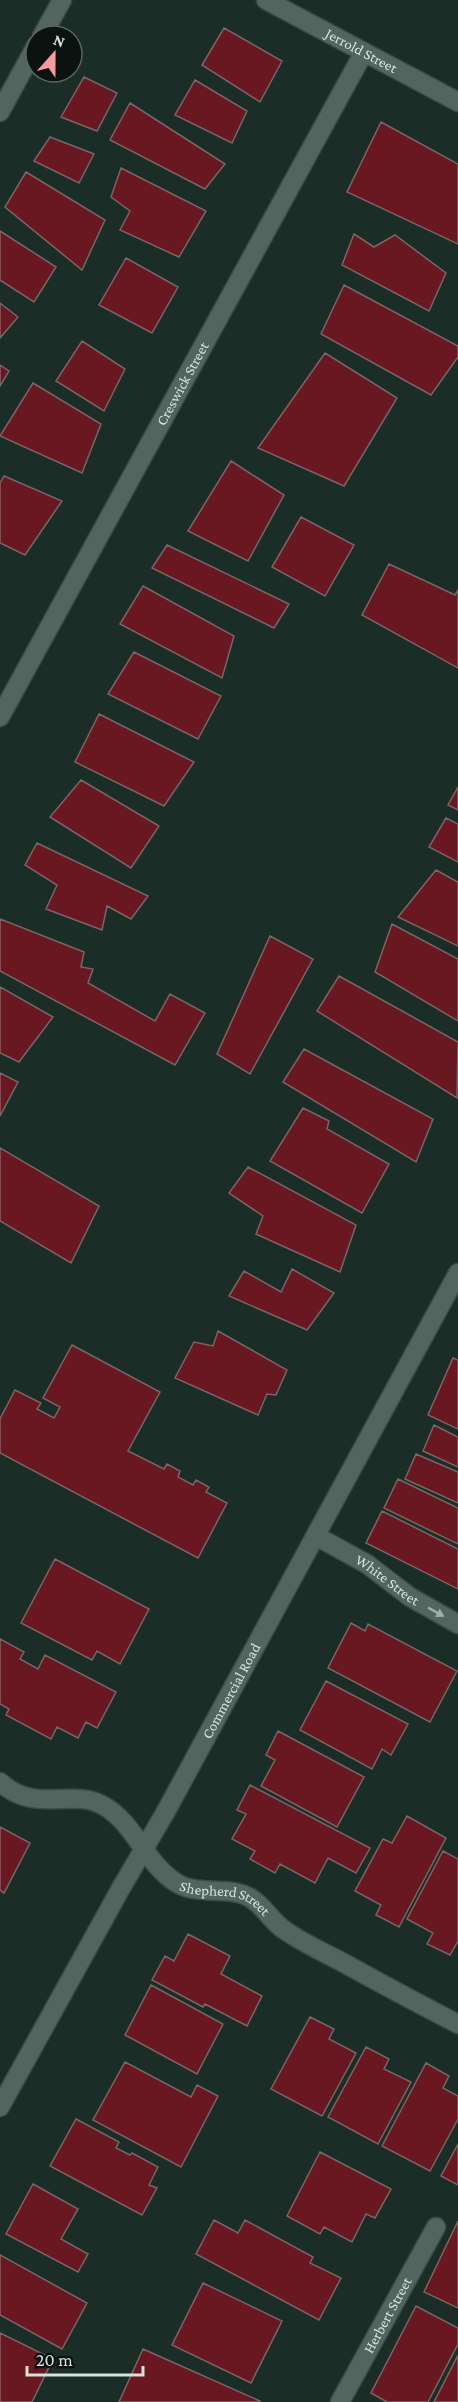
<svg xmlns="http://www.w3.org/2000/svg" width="458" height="2402" viewBox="0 0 458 2402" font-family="'Crimson Pro',serif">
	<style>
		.building { fill: #691822; stroke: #7a6565; stroke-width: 1.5 }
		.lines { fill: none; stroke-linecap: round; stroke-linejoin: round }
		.street-casing { stroke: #3a4a45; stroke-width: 21 }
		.street { stroke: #52665f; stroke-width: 18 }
		.oneway { fill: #a1b0aa }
		.labels { text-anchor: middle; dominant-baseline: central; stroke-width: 4.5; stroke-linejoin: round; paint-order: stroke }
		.street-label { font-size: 15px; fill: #d5e1dc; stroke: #0b1310 }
	</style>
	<rect width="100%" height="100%" fill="#1a2d27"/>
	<path class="building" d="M224 28 282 61 260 102 202 65Z
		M84 77 117 93 97 131 61 117Z
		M195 80 247 111 232 143 175 115Z
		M130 103 225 164 205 189 110 140Z
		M381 122 458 164V244L347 192Z
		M50 137 94 154 79 183 34 161Z
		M121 168 206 211 179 257 120 230 130 211 111 197Z
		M26 172 105 220 82 270 5 207Z
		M0 231 56 267 34 302 0 280Z
		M354 234 374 247 395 235 446 273 429 311 342 265Z
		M126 258 178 287 152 333 99 305Z
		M344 285 458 346V357L431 395 321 334Z
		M0 303 18 317 0 338Z
		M82 341 125 369 104 411 56 381Z
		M325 353 397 398 344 486 258 448Z
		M0 365 9 371 0 386Z
		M33 383 101 424 82 473 0 436Z
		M231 461 284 495 248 561 188 531Z
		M4 476 62 501 25 555 0 543V483Z
		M301 517 354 545 325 596 272 567Z
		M167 545 289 604 274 628 152 568Z
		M389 564 455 595 458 590V668L362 615Z
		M143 586 234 636 222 678 120 624Z
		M134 652 221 696 198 739 108 694Z
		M99 714 194 762 164 806 75 762Z
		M81 780 159 826 131 868 50 817Z
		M458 787V810L448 805Z
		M446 818 458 824V862L429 847Z
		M37 843 148 896 131 919 107 906 102 930 46 909 57 885 25 865Z
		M436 870 458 882V946L398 917Z
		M0 919 84 952 81 967 93 969 88 983 155 1021 170 994 205 1013 175 1065 0 971Z
		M392 924 458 959V1021L375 972Z
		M270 936 313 959 250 1074 217 1054Z
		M339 976 458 1042 457 1098 317 1011Z
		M0 987 53 1017 19 1062 0 1053Z
		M304 1049 433 1119 416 1162 283 1082Z
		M0 1073 18 1082 0 1116Z
		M303 1108 329 1121 327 1129 389 1164 362 1213 270 1161Z
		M0 1148 99 1206 71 1263 0 1221Z
		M248 1167 356 1225 340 1272 256 1234 263 1216 229 1193Z
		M292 1269 334 1293 307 1330 229 1296 244 1271 281 1292Z
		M218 1331 287 1370 276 1395 267 1394 258 1415 175 1378 194 1342 213 1346Z
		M72 1345 160 1392 128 1451 164 1469 167 1464 180 1471 178 1477 193 1485 196 1480 209 1487 206 1492 227 1503 198 1558 0 1453V1419L15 1390 41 1403 37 1409 54 1418 60 1407 43 1398Z
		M453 1358 458 1360V1429L428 1415Z
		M434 1425 458 1437V1467L423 1451Z
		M416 1454 458 1472V1503L405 1479Z
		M398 1479 458 1508V1544L384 1508Z
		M382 1511 458 1549V1589L366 1543Z
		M55 1559 149 1609 120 1664 97 1651 92 1660 21 1623Z
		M351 1623 365 1631 368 1624 457 1671 430 1722 328 1668Z
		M0 1639 24 1652 20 1659 38 1669 45 1655 116 1692 97 1728 86 1722 78 1738 57 1727 51 1739 6 1715 9 1709 0 1704Z
		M326 1681 408 1724 391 1755 382 1749 372 1769 300 1730Z
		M278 1731 364 1777 337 1827 261 1786 275 1760 266 1755Z
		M250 1785 370 1848 356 1873 328 1858 315 1883 280 1864 275 1873 250 1859 255 1851 232 1839 246 1814 237 1810Z
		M407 1816 446 1838 399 1927 376 1915 381 1905 355 1891 383 1839 392 1843Z
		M0 1827 30 1843 4 1893 0 1890Z
		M443 1851 458 1859V1941L450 1955 427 1944 433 1933 407 1919Z
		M188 1934 230 1956 221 1974 262 1996 247 2026 205 2004 203 2007 152 1980 165 1956 174 1961Z
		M151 1985 223 2024 197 2074 125 2035Z
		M310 2017 334 2029 329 2039 356 2053 322 2116 271 2089Z
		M366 2047 389 2059 384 2069 411 2082 378 2144 328 2117Z
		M125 2062 191 2097 197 2085 218 2096 181 2167 93 2120Z
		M426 2063 449 2076 443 2088 458 2096V2119L430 2171 382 2146Z
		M76 2119 119 2142 116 2148 130 2155 132 2153 158 2167 149 2185 157 2188 142 2215 50 2166Z
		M458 2144V2185L441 2176Z
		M320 2152 391 2189 375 2218 366 2214 352 2242 324 2227 320 2234 287 2216Z
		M33 2184 78 2209 61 2239 88 2254 78 2272 6 2234Z
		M214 2220 238 2233 245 2220 313 2257 310 2263 341 2278 319 2320 196 2254Z
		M458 2221V2308L424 2292Z
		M0 2255 87 2303 62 2349 0 2315Z
		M203 2283 282 2321 251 2383 172 2345Z
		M416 2306 458 2328V2344L428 2402H387L371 2393Z
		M0 2333 53 2359 32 2402H0Z
		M143 2349 260 2401 259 2402H119Z
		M458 2355V2402H434Z"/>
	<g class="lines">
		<defs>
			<g id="street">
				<path id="s1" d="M266 0 458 102"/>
				<path d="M42 36 62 0"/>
				<path d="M0 112 36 46"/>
				<path id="s2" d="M0 717 364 52"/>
				<path id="s3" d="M316 1536 367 1564 410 1597 458 1624"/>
				<path id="s4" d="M0 1782C36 1815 71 1787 104 1806 134 1823 145 1862 175 1882 198 1897 226 1885 249 1897 265 1906 271 1922 286 1931 303 1943 323 1952 342 1962 380 1983 419 2004 458 2024"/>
				<path id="s5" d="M0 2107 121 1888 165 1813 458 1273"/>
				<path id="s6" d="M340 2402 436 2227"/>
			</g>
		</defs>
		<use href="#street" class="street-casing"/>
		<use href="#street" class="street"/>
	</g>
	<defs><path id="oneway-solid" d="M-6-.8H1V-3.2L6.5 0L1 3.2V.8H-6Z" transform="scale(1.5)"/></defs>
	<use class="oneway" href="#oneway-solid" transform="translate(436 1612) rotate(29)"/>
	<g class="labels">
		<g class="street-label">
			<text stroke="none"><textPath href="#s1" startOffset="108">Jerrold Street</textPath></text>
			<text stroke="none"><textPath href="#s2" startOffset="380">Creswick Street</textPath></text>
			<text stroke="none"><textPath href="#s3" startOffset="84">White Street</textPath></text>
			<text stroke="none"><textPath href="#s5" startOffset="476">Commercial Road</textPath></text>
			<text stroke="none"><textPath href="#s4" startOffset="268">Shepherd Street</textPath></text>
			<text stroke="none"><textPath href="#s6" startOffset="99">Herbert Street</textPath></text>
		</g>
	</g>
	<g transform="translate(54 54) rotate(21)"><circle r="28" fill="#0b1310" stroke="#5c6562" stroke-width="1.5"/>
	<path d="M0-4.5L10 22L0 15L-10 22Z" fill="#f59b9c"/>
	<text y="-9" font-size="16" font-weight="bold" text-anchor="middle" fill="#d5e1dc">N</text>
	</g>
	<path d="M27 2366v9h116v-9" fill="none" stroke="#d5e1dc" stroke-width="3"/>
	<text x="36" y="2366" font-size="18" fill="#d5e1dc" stroke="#0b1310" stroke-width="4.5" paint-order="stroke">20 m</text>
</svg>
